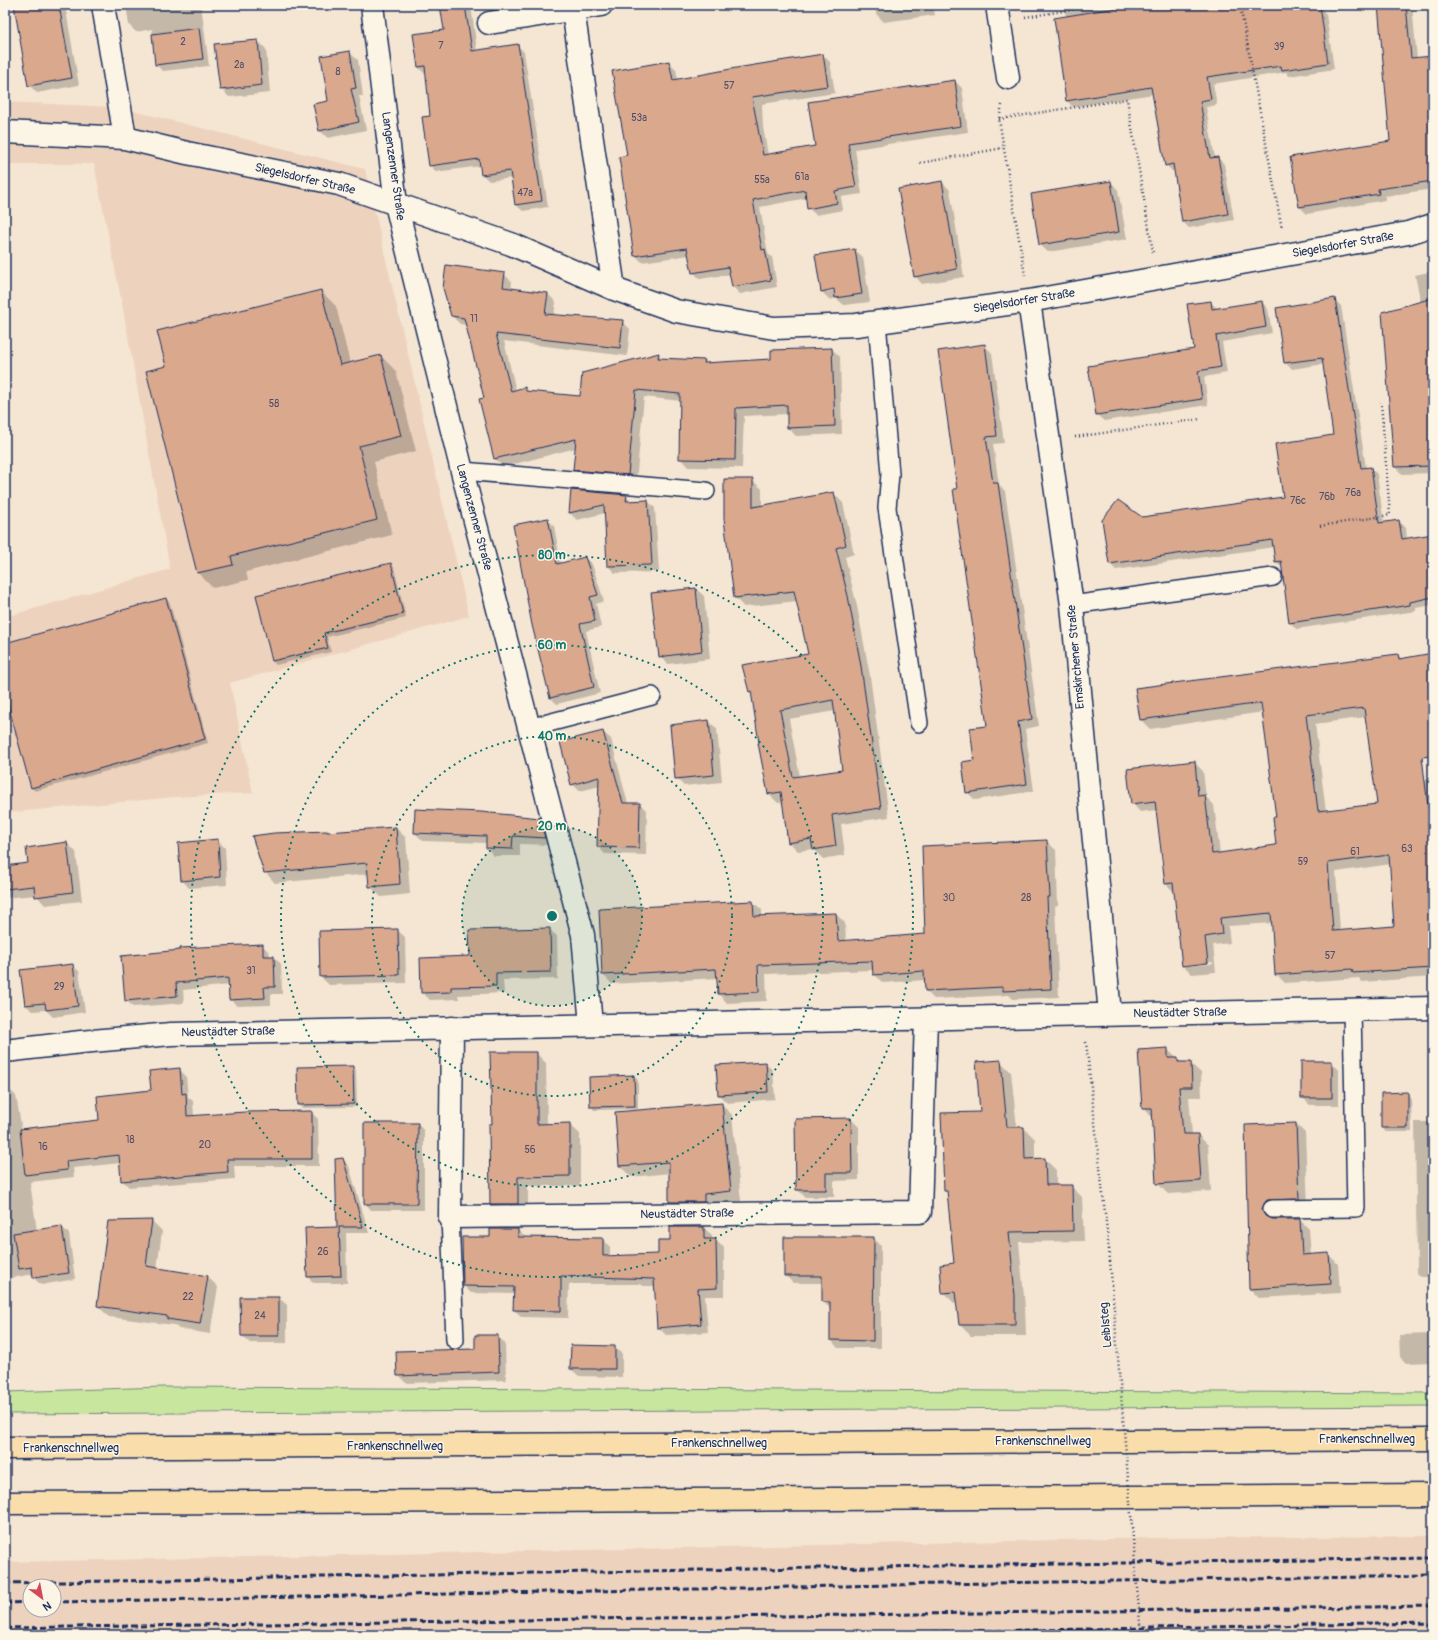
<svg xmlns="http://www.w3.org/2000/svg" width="1438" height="1640" viewBox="0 0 1438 1640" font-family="Pangolin,sans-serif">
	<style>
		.built { fill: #edd3be; fill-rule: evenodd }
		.green { fill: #c9e69e; stroke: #728a7e }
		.shadow { fill: #0003; fill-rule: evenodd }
		.building { fill: #daa88d; stroke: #1b2f5e; fill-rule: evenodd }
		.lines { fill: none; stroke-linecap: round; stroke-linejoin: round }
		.lane-casing { stroke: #1b2f5e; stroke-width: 20 }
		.street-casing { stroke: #1b2f5e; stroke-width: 25 }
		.highway-casing { stroke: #1b2f5e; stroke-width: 25 }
		.path { stroke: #1b2f5e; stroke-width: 2.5; stroke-dasharray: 1 3; stroke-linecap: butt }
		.lane { stroke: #fcf5e5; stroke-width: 17 }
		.street { stroke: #fcf5e5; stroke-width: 22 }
		.highway { stroke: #f9ddab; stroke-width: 22 }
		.rail { stroke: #1b2f5e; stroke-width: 3; stroke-dasharray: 6 3; stroke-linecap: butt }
		.path-bridge { stroke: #1b2f5e; stroke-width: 2.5; stroke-dasharray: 1 3; stroke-linecap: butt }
		.ring { fill: none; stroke: #0f766e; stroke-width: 2; stroke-dasharray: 2 4 }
		.labels { text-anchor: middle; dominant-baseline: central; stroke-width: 3; stroke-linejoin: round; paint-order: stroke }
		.number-label { font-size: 10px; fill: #4b4d6a }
		.street-label { font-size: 12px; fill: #1b2f5e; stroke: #fcf5e5 }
		.centre { fill: #0f766e; stroke: #fcf5e5; stroke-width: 2 }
		.ring-label { font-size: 12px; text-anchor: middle; font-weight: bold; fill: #0f766e; stroke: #fcf5e5; stroke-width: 3; stroke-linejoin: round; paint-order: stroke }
	</style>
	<rect width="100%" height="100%" fill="#f5e6d3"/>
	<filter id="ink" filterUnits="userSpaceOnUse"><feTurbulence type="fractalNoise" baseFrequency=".025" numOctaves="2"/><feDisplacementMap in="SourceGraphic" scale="8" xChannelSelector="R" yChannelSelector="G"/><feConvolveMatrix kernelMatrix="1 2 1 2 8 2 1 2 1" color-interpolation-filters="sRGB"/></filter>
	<g filter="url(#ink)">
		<path class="built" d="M5 102 118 107 365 169 469 616 230 683 253 793 176 797 5 813V617L170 569 122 304 94 164H5Z
			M1433 1536V1635H5V1562L1153 1538ZM30 1586H54V1610H30Z"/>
		<path class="green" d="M164 1387 1433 1393V1406L5 1414V1392Z"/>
		<path class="shadow" d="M15 5H65L79 85 37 93 29 85Z
			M126 5H201L209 66 163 71 156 65 152 29 136 32 129 25Z
			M247 5H281L250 8Z
			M441 5H471L477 51 517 45 524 52 548 207 523 211 516 205 512 178 489 181 482 174 481 166 436 172 430 165 431 117 427 73 425 74 418 67 445 30Z
			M875 5H933L935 15 884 22 876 14Z
			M1064 5H1313L1320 7 1326 14 1334 69 1289 76 1286 72 1213 84 1217 105 1206 107 1215 158H1218L1224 164 1234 220 1189 228 1183 222 1175 171H1172L1166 165 1153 94 1073 107 1067 101 1066 17Z
			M1379 5H1412L1417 59 1433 57V189L1385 196V200L1307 214 1300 207 1391 142Z
			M258 41 266 49 270 93 229 97 221 89Z
			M350 53 358 60 363 96H359L366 130 328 138 320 131 329 102Z
			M823 55 830 62 835 93 762 104 763 127 768 155 816 147 955 81 962 88 968 132 855 149 862 194 841 197 843 210 816 215 808 208 807 198 760 207 768 254 772 257 777 287 740 294 733 287 731 274 700 279 693 272 690 255 642 262 635 255 628 156 669 62 676 69 678 80Z
			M942 182 950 190 964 277 922 284 915 276Z
			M1111 182 1118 190 1127 239 1048 252 1040 245Z
			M855 250 863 257 870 302 844 305 836 298 830 300 822 292 816 256ZM839 287V289L827 292V290Z
			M1433 271V473L1402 474 1395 467 1421 303 1415 275Z
			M504 274 512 282 511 290 548 294 556 302 554 315 622 321 630 329 627 356 504 341 516 391 525 389 529 392 580 398 658 354 664 359 704 361 707 364 772 360 832 349 840 357 842 434 796 436 788 428V414L744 416 742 468 688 467 680 458 681 401 644 397 636 482 582 478 574 470 576 448 503 467 495 459 480 400 485 399 467 325 460 324 452 316Z
			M321 291 336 306 350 363 381 356 396 371 416 451 374 462 392 535 246 572 248 580 213 588 198 573 148 372 167 367Z
			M1334 299 1341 306 1366 468H1370L1377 474 1384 524 1399 521 1406 528 1407 539 1433 535V605L1416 608V611L1296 629 1290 622 1283 568 1276 562 1274 547 1116 570 1110 564 1142 518 1284 497 1334 436 1324 364 1292 369 1285 363 1277 309Z
			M1210 302 1217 308 1262 302 1268 309 1272 333 1222 342 1227 373 1204 377 1208 405 1104 421 1097 415 1195 350Z
			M984 345 992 353 1004 443 993 444 999 485 1005 491 1039 726 1025 729 1034 791 975 800 967 792 975 761 989 727 958 489Z
			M752 480 762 489V507L833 493 843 503 854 554 845 557 857 606 870 676 889 817 841 824 845 855 823 859 814 849 798 851 789 842 784 802 778 803 769 794 759 744H760L752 694 750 691 809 655 797 601 744 607 735 598ZM835 711 843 771 800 777 789 719Z
			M572 491 626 496 632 502 648 501 655 508 659 572 615 573 608 566 605 513 577 520 570 513Z
			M547 519 554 526 561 564 585 558 592 564 604 601 596 604 601 627 586 631 600 693 557 704 550 697Z
			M390 564 394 567 406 618 327 637 331 652 276 665 272 661Z
			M696 589 704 596 710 659 668 664 660 656Z
			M166 599 170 603 208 743 35 791 31 787 5 691V644Z
			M1433 654V727L1416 730 1423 780 1433 778V977L1362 982 1359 978 1285 983 1276 974 1273 923 1228 926 1230 943 1213 945 1216 972 1192 974 1183 965 1175 893 1166 884 1157 810 1140 812 1132 803 1194 762 1203 771 1206 797 1214 805 1220 854 1277 846V818L1263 712 1150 729 1141 720 1398 655 1403 660ZM1366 717 1378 805 1326 812 1315 724ZM1391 864 1395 927 1340 931 1336 872ZM1213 962V964L1189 966V964Z
			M709 721 717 729 722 782 684 786 676 778Z
			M603 732 611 739 628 804H640L647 811 646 855 605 854 598 847 600 786 580 791 572 784Z
			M539 819 547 827 552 845 520 844V856H494L487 848V843L423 841 415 833Z
			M396 828 406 838 410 894 381 897 370 886 369 874 275 883 265 872 327 832 328 833Z
			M217 840 225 848 227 885 189 888 182 880Z
			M1047 842 1056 850 1058 905 1055 906 1059 997 1013 999 1009 995 934 999 926 991 925 980 883 983 874 974V970L766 974 767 1001 727 1003 719 994 718 978 612 984 603 975 600 910 753 902 762 910V917L836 914 845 923 846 941 926 935Z
			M67 843 76 852 82 901 45 905 36 895 5 898V867L29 864Z
			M549 929 557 936 558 979 503 980 504 993 458 995 459 999 430 1000 422 992 471 957Z
			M397 930 405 937 406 983 329 985 321 977Z
			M262 945 269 952 270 957H274L281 964 282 994H271V1005L237 1006 230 999V985L183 990 184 1003 133 1007 126 1000 181 951Z
			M72 965 79 971 85 1012 53 1017 46 1010 32 1011 26 1005Z
			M1167 1049 1182 1063H1190L1201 1073 1202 1097H1189L1192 1135H1198L1208 1145 1211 1191 1168 1194 1157 1183 1153 1118 1143 1108Z
			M536 1053 546 1063 547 1125 569 1124 580 1134V1186H528V1213L501 1214 491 1204 493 1125Z
			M1000 1061 1011 1072 1017 1128H1024L1035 1139V1160L1045 1159 1056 1170V1186H1071L1082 1197 1084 1241 1019 1242 1025 1307 1026 1336H971L960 1325 957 1303H954L943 1292 955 1264 949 1194 945 1190 982 1113Z
			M1332 1062 1339 1070V1105H1310L1302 1097Z
			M766 1063 773 1071 775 1099 727 1103 719 1095Z
			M352 1067 356 1070 357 1107 302 1108 299 1104Z
			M179 1069 186 1076 188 1097 193 1101 194 1117 311 1112 318 1119 319 1166H234L235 1179 129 1187 122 1180 121 1163 73 1168 74 1177 30 1182 37 1231 62 1227 69 1234 75 1279 41 1285 34 1278V1274L5 1279V1090L9 1089 16 1096 22 1130 101 1121 152 1091Z
			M634 1076 638 1080V1109L594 1110 591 1106Z
			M1408 1093 1411 1097 1412 1132H1386L1382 1128Z
			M722 1104 732 1115 741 1201 715 1204 681 1212 670 1202V1173L631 1177 620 1166 616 1113Z
			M851 1119 859 1127V1180L834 1181V1197H805L797 1189Z
			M1415 1122H1433V1277H1421L1417 1273Z
			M418 1124 424 1131V1210H371L365 1203Z
			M1296 1124 1305 1133 1308 1208 1273 1213 1271 1220H1300L1309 1229 1311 1255 1328 1254 1338 1264 1340 1293 1259 1298 1250 1289 1246 1126Z
			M343 1159 349 1166 369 1233H346L347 1283H314L308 1277 338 1228Z
			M152 1221 162 1231 157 1269 208 1277 218 1287 210 1334 179 1329 174 1325 109 1317 98 1306Z
			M671 1228H704L712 1235V1240H716L724 1247V1296H705L708 1332 666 1335 658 1327 655 1286H643L641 1284H569L568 1318 522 1317 514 1310V1294L471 1293 464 1286 491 1238 518 1230 525 1237 603 1239 610 1247V1257L659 1255 671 1241Z
			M874 1238 881 1246V1348H838L831 1340V1309L823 1302V1283H793L785 1275Z
			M279 1298 287 1305V1343H250L242 1336Z
			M1433 1334V1362L1406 1363 1400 1357 1399 1335Z
			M497 1336 505 1343 506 1380 406 1383 398 1375 476 1350Z
			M614 1347 622 1354V1377L579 1376 571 1369Z"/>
		<path class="building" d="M14 5H59L72 78 28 86Z
			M440 5H465L472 51 518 44 542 201 515 205 510 171 481 175 479 159 429 166 422 117 430 116 425 66 418 67 413 34 444 30Z
			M1134 5H1320L1328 63 1282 70 1281 66 1207 77 1211 99 1200 101 1210 158 1218 157 1228 214 1182 222 1173 164 1165 166 1151 87 1066 101 1054 18Z
			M1378 5H1406L1411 58 1433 56V181L1378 189 1379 194 1299 207 1290 157 1390 141Z
			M199 28 203 59 155 65 152 34Z
			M258 40 262 85 220 90 214 44Z
			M350 51 356 88 351 89 359 122 319 131 313 104 328 101 321 56Z
			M823 54 828 86 752 97 763 155 815 146 808 102 955 80 961 126 848 143 856 187 835 191 837 203 807 209 805 190 753 200 762 250 765 249 771 280 732 287 728 267 692 273 687 248 634 256 619 157 627 155 612 71 669 61 673 80 736 68Z
			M942 181 957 269 914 277 898 189Z
			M1111 181 1119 232 1039 245 1031 194Z
			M855 249 862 294 835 298 834 289 821 292 815 255Z
			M446 265 505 273 503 287 548 293 545 314 623 320 620 348 496 334 511 391 525 387 526 391 580 396 582 373 659 353 658 358 705 360 704 363 771 359V350L832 348 835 426 787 428V405L736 408 735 460 679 459 680 394 636 390 628 475 573 470 576 439 494 459 479 399 484 398 464 318 451 316 443 288Z
			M321 290 340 365 381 355 401 436 359 446 377 520 231 556 233 565 197 573 146 371 166 366 157 331Z
			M1335 298 1361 468 1371 467 1379 523 1399 520 1402 539 1433 534V597L1410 602V605L1289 623 1281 561 1275 562 1272 540 1109 564 1102 520 1118 500 1142 517 1283 497 1275 444 1333 435 1322 358 1284 363 1276 308Z
			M1433 298V466L1394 467 1382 312Z
			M1211 301 1212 309 1262 301 1266 327 1216 336 1221 367 1198 371 1202 399 1096 415 1088 366 1194 349 1187 304Z
			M985 344 997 436 986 437 993 483H998L1032 719 1018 722 1027 784 966 793 962 762 974 760 970 728 987 726 953 489H957L938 351Z
			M724 479H753V507L834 492 846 545 836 548 848 596 861 666 881 808 832 815 836 846 813 850 811 839 788 843 781 792 768 794 758 743H759L751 691 749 692 742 665 808 654 794 591 734 598 724 519ZM833 700 842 770 793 777 780 710Z
			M571 490 627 495 626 501 648 500 652 565 607 566 604 505 569 513Z
			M548 518 557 564 585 557 598 595 590 597 595 621 580 624 594 687 550 698 532 625 513 525Z
			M391 563 403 614 324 633 328 648 272 661 256 595Z
			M696 588 702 651 659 657 651 593Z
			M166 598 205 739 31 788 5 694V643Z
			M1433 653V756L1422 757 1433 848V968L1353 973 1352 969 1275 975 1271 913 1220 918 1222 934 1205 937 1208 963 1182 966 1173 883 1165 884 1155 801 1131 804 1127 769 1195 761 1198 796 1205 795 1212 854 1276 845 1273 817H1276L1261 703 1140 720 1135 688 1398 654 1399 659ZM1364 708 1377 804 1318 811 1306 715ZM1389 855 1394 926 1333 931 1328 863Z
			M709 720 714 775 675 779 670 725Z
			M603 731 623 803H640L639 848 597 847 599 777 571 785 560 742Z
			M415 809 481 812 540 818 545 838 513 836 512 849 486 848V836L414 833Z
			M396 827 400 884 369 887 367 863 264 873 252 836 274 833 327 831V832Z
			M218 839 220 877 181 881 178 843Z
			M1047 840 1050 897H1047L1051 989 1003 991V987L925 991 924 971 873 975 872 961 758 965 759 992 718 994 716 969 602 975 599 909 753 901 754 916 836 913 838 941 925 934 922 846Z
			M67 842 73 892 35 897 34 886 5 889V866L28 863 26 848Z
			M550 928 551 972 496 973V986L451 987V992L421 993 420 958 470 956 469 930Z
			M398 929 399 975 320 977 319 931Z
			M263 944V956H274L275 987H264L265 998 229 1000 228 978 176 983 177 996 125 1001 121 956 180 950V948Z
			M73 964 78 1006 46 1010 45 1003 25 1005 20 970Z
			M1168 1048V1058H1178V1062H1191L1192 1087H1179L1183 1134H1198L1201 1181 1156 1184 1152 1108H1142L1138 1050Z
			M490 1052H537V1124L570 1123V1176L518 1177V1204H490L489 1124H492Z
			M1001 1060 1007 1127H1024L1025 1159 1045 1158 1046 1185H1072L1073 1231 1009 1232 1015 1296V1325H959L955 1292 942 1293 940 1265 954 1263 947 1191H944L941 1113 980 1112 976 1062Z
			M1301 1061H1332V1098H1301Z
			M766 1062 768 1092 718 1095 716 1065Z
			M353 1066 354 1104 298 1105 297 1067Z
			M180 1068 182 1094 186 1093 187 1116 245 1112 312 1111V1159H227L228 1172 121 1181 119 1155 66 1161 67 1170 25 1175 20 1129 99 1120 97 1096 151 1090 149 1071Z
			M634 1075 635 1106 590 1107 589 1077Z
			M1408 1092V1128H1381V1093Z
			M722 1103 731 1191 704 1194V1202H669V1162L619 1166 615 1112Z
			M851 1118 852 1173H826V1190H796L795 1119Z
			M364 1123H418L417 1204H364Z
			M1296 1123 1299 1199 1267 1200 1264 1204 1262 1210 1264 1214 1272 1219H1300L1302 1255 1329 1253 1331 1284 1249 1289 1245 1125Z
			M343 1158 363 1227H339L341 1276 307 1277 305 1228 337 1227 335 1159Z
			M152 1220 146 1266 208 1276 200 1324 167 1319V1316L97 1306 108 1221Z
			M62 1226 69 1273 33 1278 32 1267 19 1269 13 1233Z
			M670 1227H704V1239H716L717 1288 698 1289 701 1324 657 1328 654 1279 561 1276V1311L513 1310 514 1287 463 1286 462 1237H490V1229H518V1237L603 1238V1256L658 1254V1240H670Z
			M784 1237H874L873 1341 830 1340V1302H822V1276H784Z
			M240 1297H279V1336H241Z
			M475 1335H498L499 1372 397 1376 396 1351 475 1349Z
			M571 1345 615 1346V1369H570Z"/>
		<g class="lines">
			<defs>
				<path id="lane" d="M877 322 890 474 887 508 919 723
					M462 471 706 491
					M1072 605 1273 577
					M529 728 652 696
					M1272 1209 1356 1208 1352 1009
					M450 1217 455 1340"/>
				<path id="street" d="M103 5 125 138
					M372 5 396 204 462 471 583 935 591 1025
					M997 5 1008 78
					M573 10 614 289
					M489 23 601 5
					M5 132 125 138 187 153 339 184 511 244 614 289 676 311 774 328 856 325 1029 301 1408 233 1433 225
					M1029 301 1072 605 1110 1014
					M452 1028 450 1217 920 1212 926 1019
					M5 1051 81 1042 171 1034 1433 1008"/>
				<path id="highway" d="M5 1448 1433 1439
					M5 1503 527 1501 1433 1495"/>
			</defs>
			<use href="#lane" class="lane-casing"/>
			<use href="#street" class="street-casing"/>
			<use href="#highway" class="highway-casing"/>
			<path class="path" d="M1240 5 1282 229
				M1025 17 1102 5
				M1002 105 999 119 1025 275
				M999 119 1127 99 1153 252
				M920 163 1003 148
				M1075 437 1200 419
				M1320 526 1390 515 1381 402
				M1086 1042 1109 1249"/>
			<use href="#lane" class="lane"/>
			<use href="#street" class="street"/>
			<use href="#highway" class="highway"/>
			<path class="rail" d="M5 1583 753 1569 1433 1558
				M54 1602 990 1583 1433 1576
				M5 1603 30 1602
				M5 1628 1433 1606
				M753 1635 1433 1623"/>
			<path class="path-bridge" d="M1109 1249 1141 1635"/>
		</g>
	</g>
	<circle cx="552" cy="916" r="90" fill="#0f766e" fill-opacity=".12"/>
	<g class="ring">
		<circle cx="552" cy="916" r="90"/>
		<circle cx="552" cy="916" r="180"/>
		<circle cx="552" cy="916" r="271"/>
		<circle cx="552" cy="916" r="361"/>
	</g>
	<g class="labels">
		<g class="number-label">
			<text x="183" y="42">2</text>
			<text x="441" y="46">7</text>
			<text x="1279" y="47">39</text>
			<text x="239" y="65">2a</text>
			<text x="338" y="72">8</text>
			<text x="729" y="86">57</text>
			<text x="639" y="118">53a</text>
			<text x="802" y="177">61a</text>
			<text x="762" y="180">55a</text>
			<text x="525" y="193">47a</text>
			<text x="474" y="319">11</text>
			<text x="274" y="404">58</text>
			<text x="1353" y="493">76a</text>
			<text x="1327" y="497">76b</text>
			<text x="1298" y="501">76c</text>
			<text x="1407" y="849">63</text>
			<text x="1355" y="852">61</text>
			<text x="1303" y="862">59</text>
			<text x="949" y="898">30</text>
			<text x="1026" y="898">28</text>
			<text x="1330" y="956">57</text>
			<text x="251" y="971">31</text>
			<text x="59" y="987">29</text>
			<text x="130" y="1140">18</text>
			<text x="205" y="1145">20</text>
			<text x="43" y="1147">16</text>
			<text x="530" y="1150">56</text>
			<text x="323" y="1252">26</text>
			<text x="188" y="1297">22</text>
			<text x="260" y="1316">24</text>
		</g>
		<g class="street-label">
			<text transform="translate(393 166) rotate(82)">Langenzenner Straße</text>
			<text transform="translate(305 179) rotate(13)">Siegelsdorfer Straße</text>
			<text transform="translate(1343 245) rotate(-10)">Siegelsdorfer Straße</text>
			<text transform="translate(1024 301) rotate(-9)">Siegelsdorfer Straße</text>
			<text transform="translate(474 517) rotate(75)">Langenzenner Straße</text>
			<text transform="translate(1076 657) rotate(-95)">Emskirchener Straße</text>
			<text transform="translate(1180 1013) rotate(-1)">Neustädter Straße</text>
			<text transform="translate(228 1032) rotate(-1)">Neustädter Straße</text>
			<text transform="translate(687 1214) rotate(-1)">Neustädter Straße</text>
			<text transform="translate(1106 1325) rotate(-95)">Leiblsteg</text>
			<text x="1367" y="1439">Frankenschnellweg</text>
			<text x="1043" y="1441">Frankenschnellweg</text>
			<text x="719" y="1443">Frankenschnellweg</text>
			<text x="395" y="1446">Frankenschnellweg</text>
			<text x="71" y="1448">Frankenschnellweg</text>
		</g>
	</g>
	<circle cx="552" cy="916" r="6" class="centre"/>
	<g class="ring-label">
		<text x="552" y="559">80 m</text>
		<text x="552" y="649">60 m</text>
		<text x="552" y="740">40 m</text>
		<text x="552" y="830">20 m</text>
	</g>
	<rect width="1438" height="1640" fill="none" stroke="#fcf5e5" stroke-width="20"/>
	<rect x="10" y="10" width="1418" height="1620" fill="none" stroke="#1b2f5e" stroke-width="1.5" filter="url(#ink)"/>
	<g transform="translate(42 1598) rotate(148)"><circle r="19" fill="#fcf5e5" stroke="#a2a6af"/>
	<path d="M0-3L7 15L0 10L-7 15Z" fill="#d1495b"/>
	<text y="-6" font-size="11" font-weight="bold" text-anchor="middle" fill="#1b2f5e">N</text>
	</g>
</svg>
